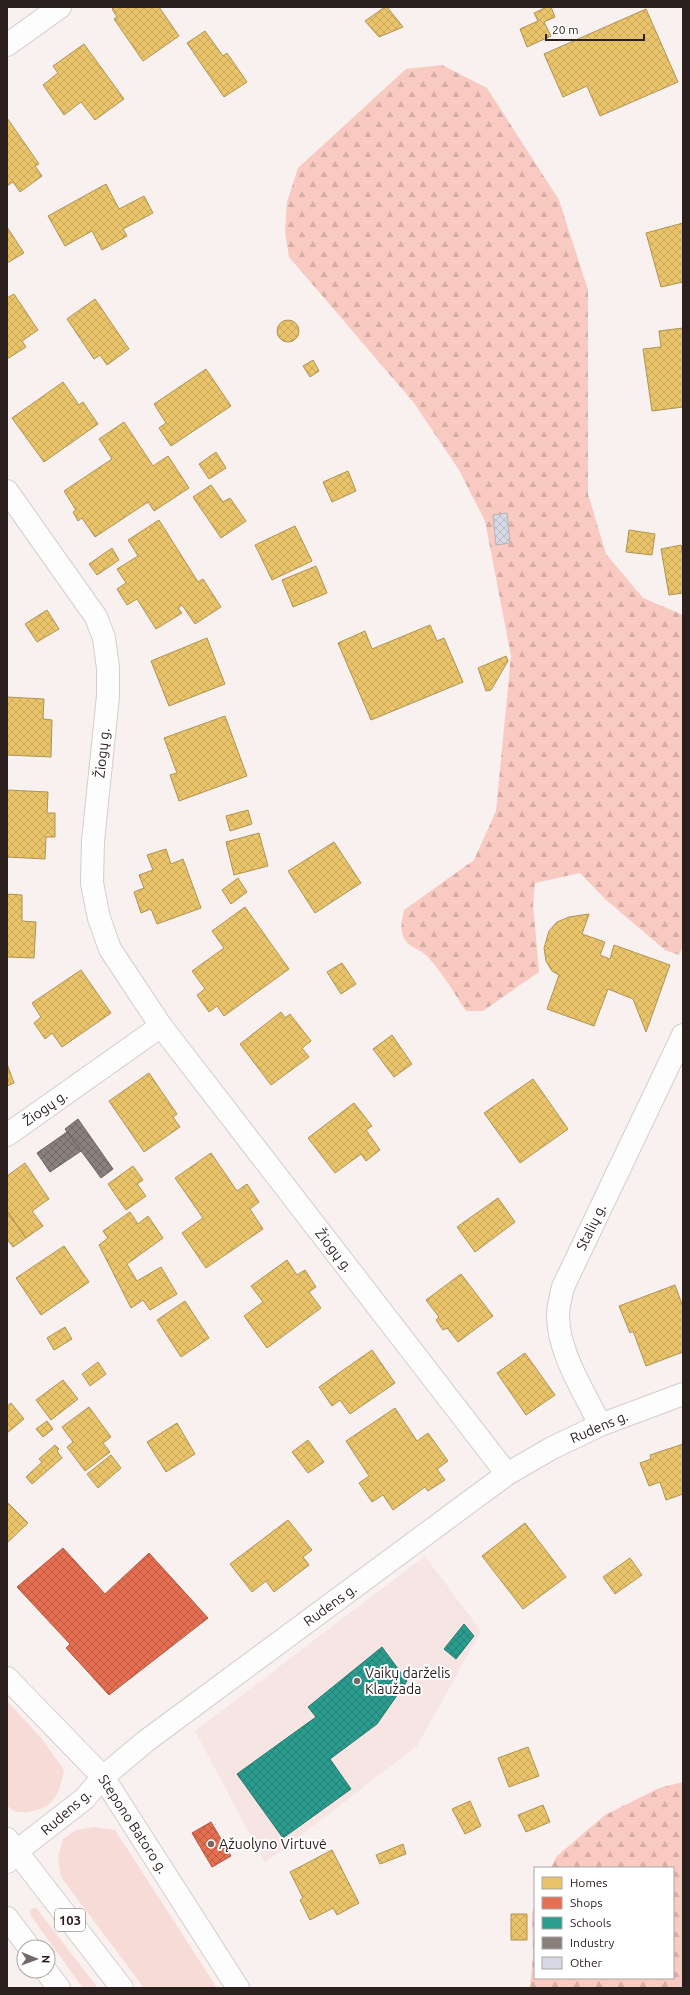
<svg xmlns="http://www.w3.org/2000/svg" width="690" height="1995" viewBox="0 0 690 1995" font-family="Ubuntu,sans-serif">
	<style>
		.built { fill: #f6e5e2 }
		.green { fill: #f7dbd6 }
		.forest { fill: url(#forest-firs) }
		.homes { fill: url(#homes-cross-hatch); stroke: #b09353 }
		.shops { fill: url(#shops-cross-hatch); stroke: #af5742 }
		.schools { fill: url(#schools-cross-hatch); stroke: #2a786d }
		.industry { fill: url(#industry-cross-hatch); stroke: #6e6460 }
		.building { fill: url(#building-cross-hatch); stroke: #b4b3b6 }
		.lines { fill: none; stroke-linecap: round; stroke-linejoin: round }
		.minor-casing { stroke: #d5cccb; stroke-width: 24 }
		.primary-casing { stroke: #d5cccb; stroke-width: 24 }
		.minor { stroke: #fefdfd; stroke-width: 22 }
		.primary { stroke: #fefdfd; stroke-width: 22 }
		.poi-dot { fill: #736968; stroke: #fff; stroke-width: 1.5 }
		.labels { text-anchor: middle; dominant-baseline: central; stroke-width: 4; stroke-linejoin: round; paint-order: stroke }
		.shield { fill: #fff; stroke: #6b6362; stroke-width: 1 }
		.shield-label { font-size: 13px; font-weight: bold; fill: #2b201e }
		.street-label { font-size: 14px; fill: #2b201e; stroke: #fff }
		.poi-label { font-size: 14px; fill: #2b201e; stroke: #fff; text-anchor: start }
	</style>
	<defs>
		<pattern id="forest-firs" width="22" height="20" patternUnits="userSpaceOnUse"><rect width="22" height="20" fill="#f8cac1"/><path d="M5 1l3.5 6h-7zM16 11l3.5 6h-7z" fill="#d5ada5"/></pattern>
		<pattern id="homes-cross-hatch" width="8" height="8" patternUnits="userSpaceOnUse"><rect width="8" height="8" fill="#e9c46a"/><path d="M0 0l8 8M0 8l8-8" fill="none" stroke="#c8a85b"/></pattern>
		<pattern id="shops-cross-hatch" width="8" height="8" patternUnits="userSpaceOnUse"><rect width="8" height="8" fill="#e76f51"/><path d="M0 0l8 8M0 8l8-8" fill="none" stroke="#bb5b43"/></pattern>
		<pattern id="schools-cross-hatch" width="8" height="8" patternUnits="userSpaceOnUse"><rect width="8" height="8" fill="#2a9d8f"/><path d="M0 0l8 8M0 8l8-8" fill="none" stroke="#248074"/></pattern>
		<pattern id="industry-cross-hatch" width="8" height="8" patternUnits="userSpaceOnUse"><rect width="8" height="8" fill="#8a817c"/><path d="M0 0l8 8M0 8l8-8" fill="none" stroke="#716965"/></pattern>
		<pattern id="building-cross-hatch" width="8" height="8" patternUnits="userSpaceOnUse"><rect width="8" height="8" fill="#d7dae6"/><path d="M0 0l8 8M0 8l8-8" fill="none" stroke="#b9bbc5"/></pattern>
	</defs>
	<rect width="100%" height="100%" fill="#f8f1f0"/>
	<path class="built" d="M425 1556 481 1631 417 1746 265 1863 195 1731Z"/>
	<path class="green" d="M7 1701 41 1738 64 1770C62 1781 60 1790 54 1799 48 1809 25 1815 14 1811 12 1810 9 1807 7 1805Z
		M94 1827 115 1830 217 1988H144L61 1877 58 1857 63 1839 76 1830Z
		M33 1908H37L40 1913 98 1988H83L31 1916 30 1910Z"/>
	<path class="forest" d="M442 65 487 88 559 200 588 290V494L606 554 643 598 683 615V946L679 955 665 950 605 899 580 873 535 883 533 904 539 972 483 1011H466C454 993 442 972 427 956 421 949 410 948 405 940 399 930 402 920 404 910L474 860 496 811 511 656 485 521 459 470 414 403 289 257 285 232 287 202 298 168 406 69Z
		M683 1782V1988H530L533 1955 532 1913 535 1904V1978H673V1868H551L556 1857 605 1815 659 1788Z"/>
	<path class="homes" d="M115 7H159L179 36 143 61 114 19 117 17 112 9Z
		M385 7H387L403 27 379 37 365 21Z
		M547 7H551L555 17 544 22 551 36 527 47 520 29 538 21 534 13Z
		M646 9 678 82 600 116 587 86 563 97 544 54Z
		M205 31 223 56 227 53 247 82 224 97 187 43Z
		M84 44 124 99 95 120 81 102 64 115 43 85 58 73 53 66Z
		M7 118 39 164 35 166 42 176 20 192 13 182 7 186Z
		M106 184 119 209 144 196 153 213 123 229 127 236 102 250 92 231 65 246 48 216Z
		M683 223V282L661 287 646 233Z
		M7 227 24 253 7 263Z
		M14 294 38 330 22 341 26 347 7 359V298Z
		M95 299 129 349 107 365 100 355 94 359 67 319Z
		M277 331a11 11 0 1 1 22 0a11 11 0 1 1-22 0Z
		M683 328V407L652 411 643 349 661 347 659 331Z
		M313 360 319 371 310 377 303 366Z
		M206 369 231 406 171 446 159 428 166 423 154 404Z
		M63 382 79 405 83 402 98 424 44 462 12 418Z
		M124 422 153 466 168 456 189 488 154 511 148 502 95 537 82 518 78 521 73 512 76 510 64 491 112 459 99 439Z
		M216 452 226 468 209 479 199 464Z
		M348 471 356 491 332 502 323 482Z
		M211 485 223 502 230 498 246 521 221 538 193 497Z
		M159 520 198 582 203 579 221 607 195 624 182 605 178 608 182 613 156 629 137 599 127 605 117 589 126 583 117 569 138 556 128 540Z
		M295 526 312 561 272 580 255 545Z
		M629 530 655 534 652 555 626 552Z
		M681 545 683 558V593L669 595 661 549Z
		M112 548 119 560 97 575 89 564Z
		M316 566 327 593 293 607 282 580Z
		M47 610 59 629 37 642 25 624Z
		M430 625 437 641 444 638 463 682 371 720 338 643 365 631 372 649Z
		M207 638 225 684 169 706 151 661Z
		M506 656 508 661 491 690 486 691 478 668Z
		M7 697 44 699 43 719 52 720 51 757 7 755Z
		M225 716 247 776 179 801 170 775 177 773 164 738Z
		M7 790 48 792 47 813H55V837H46L45 859 7 857Z
		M248 810 252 824 230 831 226 816Z
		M259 833 268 866 234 875 226 842Z
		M334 842 361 883 315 913 288 871Z
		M166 849 171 864 183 859 201 908 157 924 151 909 141 913 134 892 144 888 139 875 153 870 147 855Z
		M238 878 247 892 231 904 222 890Z
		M7 894 22 895V921L36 922 34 958 7 957Z
		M245 907 289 969 224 1016 217 1006 209 1012 197 995 205 989 192 971 224 948 212 931Z
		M589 914 582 934 605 942 600 955 610 959 614 945 670 965 646 1032 633 999 608 989 594 1026 547 1009 559 975 552 971 546 961 544 948 549 931 557 922 569 917Z
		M342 963 356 984 341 994 327 972Z
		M81 970 111 1013 62 1047 52 1033 45 1039 34 1023 41 1017 32 1003Z
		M281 1012 285 1018 290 1014 311 1041 302 1048 309 1057 271 1085 240 1044Z
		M392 1035 412 1064 394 1077 373 1049Z
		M7 1064 14 1083 7 1086Z
		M149 1073 177 1114 173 1117 180 1127 144 1152 109 1101Z
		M533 1079 568 1129 520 1163 484 1113Z
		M354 1103 372 1126 366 1130 380 1150 366 1161 361 1154 335 1173 308 1138Z
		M211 1153 237 1191 247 1184 259 1202 250 1209 263 1229 206 1268 182 1233 203 1218 175 1178Z
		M25 1163 49 1199 32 1211 43 1226 26 1238 7 1211V1176Z
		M133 1166 143 1180 137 1184 146 1196 126 1210 108 1184Z
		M498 1198 515 1222 475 1252 457 1227Z
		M7 1211 26 1238 13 1247 7 1239Z
		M130 1212 138 1224 148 1216 163 1238 127 1264 137 1281 161 1267 177 1294 150 1310 143 1300 131 1308 99 1245 108 1238 103 1231Z
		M64 1246 89 1282 41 1315 16 1278Z
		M287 1260 297 1275 305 1270 316 1287 309 1292 321 1308 267 1348 244 1316 263 1302 251 1286Z
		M461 1274 493 1316 458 1342 447 1328 443 1330 436 1320 439 1317 426 1300Z
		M675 1285 683 1307V1352L646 1366 633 1331 630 1333 619 1306Z
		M185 1301 209 1338 181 1357 157 1320Z
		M65 1327 72 1339 54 1350 47 1338Z
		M372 1350 395 1383 350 1414 340 1400 332 1406 319 1387Z
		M525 1353 555 1395 526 1415 497 1373Z
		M98 1362 106 1374 90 1386 82 1374Z
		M63 1380 78 1399 51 1420 36 1400Z
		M11 1403 24 1419 7 1433V1406Z
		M89 1407 111 1437 103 1443 110 1452 85 1471 67 1447 73 1442 62 1427Z
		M395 1408 417 1441 428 1433 448 1461 437 1469 445 1480 428 1491 425 1487 393 1510 383 1495 372 1502 359 1483 369 1476 346 1441Z
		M47 1421 53 1429 43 1437 36 1429Z
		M177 1423 195 1454 166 1472 147 1442Z
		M308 1440 324 1462 308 1473 292 1452Z
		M683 1444V1494L666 1500 660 1482 649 1486 640 1463 651 1459 650 1455Z
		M55 1445 59 1449 57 1451 62 1458 32 1484 26 1477 42 1462 39 1459Z
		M111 1455 121 1468 98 1488 87 1474Z
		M7 1502 28 1523 7 1543Z
		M288 1520 312 1550 303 1557 309 1565 274 1592 266 1581 252 1592 230 1564Z
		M525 1523 566 1577 523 1609 482 1556Z
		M630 1558 642 1575 615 1594 603 1577Z
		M528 1747 539 1776 509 1787 498 1758Z
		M470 1801 481 1826 465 1834 452 1809Z
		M543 1805 550 1822 526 1832 518 1815Z
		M403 1844 406 1854 380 1864 376 1855Z
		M332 1850 359 1903 337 1915 333 1908 310 1920 300 1900 303 1898 290 1872Z
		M511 1914H527V1940H511Z"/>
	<path class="shops" d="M63 1548 105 1594 149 1553 208 1618 109 1695 66 1648 70 1644 17 1587Z
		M211 1822 231 1856 212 1867 192 1833Z"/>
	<path class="schools" d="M464 1624 474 1636 456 1659 444 1649Z
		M382 1647 407 1681 377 1724 330 1759 351 1789 283 1838 237 1774 316 1717 308 1707Z"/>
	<path class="industry" d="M78 1119 113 1169 101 1178 65 1129Z
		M67 1132 81 1151 50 1172 37 1153Z"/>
	<path class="building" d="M507 513 510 543 496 545 493 515Z"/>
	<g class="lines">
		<defs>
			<path id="minor" d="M7 45 60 7
				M7 491 96 617 104 638 108 668V696L93 841 92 883 99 918 110 949 161 1026 507 1474
				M7 1135 161 1026
				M600 1425C584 1391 558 1353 558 1315 558 1306 561 1296 563 1287L683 1035
				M7 1678 103 1777 238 1988
				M7 1862 17 1851 84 1799 103 1777 146 1741 507 1474 552 1448 600 1425 683 1394"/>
			<path id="primary" d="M7 1839 122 1988
				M7 1918 29 1947
				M46 1971 59 1988"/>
		</defs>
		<use href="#minor" class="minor-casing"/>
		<use href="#primary" class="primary-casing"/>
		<use href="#minor" class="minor"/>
		<use href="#primary" class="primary"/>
	</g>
	<g class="poi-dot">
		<circle cx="357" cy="1681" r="4"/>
		<circle cx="211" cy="1844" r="4"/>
	</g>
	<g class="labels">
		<rect class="shield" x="55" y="1909" width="30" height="22" rx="3"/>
		<g class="shield-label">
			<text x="70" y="1920">103</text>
		</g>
		<g class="street-label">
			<text transform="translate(102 753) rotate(-84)">Žiogų g.</text>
			<text transform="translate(45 1108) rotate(-35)">Žiogų g.</text>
			<text transform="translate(591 1227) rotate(-64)">Stalių g.</text>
			<text transform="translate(334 1250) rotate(52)">Žiogų g.</text>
			<text transform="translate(599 1427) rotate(-23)">Rudens g.</text>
			<text transform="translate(330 1605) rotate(-36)">Rudens g.</text>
			<text transform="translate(66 1812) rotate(-41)">Rudens g.</text>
			<text transform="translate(133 1824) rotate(57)">Stepono Batoro g.</text>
		</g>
		<g class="poi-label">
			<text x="365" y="1673">Vaikų darželis<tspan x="365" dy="16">Klaužada</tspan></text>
			<text x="219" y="1844">Ąžuolyno Virtuvė</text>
		</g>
	</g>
	<rect width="690" height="1995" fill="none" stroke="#2b201e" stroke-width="16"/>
	<rect x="534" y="1867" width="140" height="112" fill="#ffffff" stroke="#aaa6a5"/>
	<rect x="542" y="1877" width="20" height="12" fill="#e9c46a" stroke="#aaa6a5"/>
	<text x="570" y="1887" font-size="12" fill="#2b201e">Homes</text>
	<rect x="542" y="1897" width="20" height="12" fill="#e76f51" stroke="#aaa6a5"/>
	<text x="570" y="1907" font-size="12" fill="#2b201e">Shops</text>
	<rect x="542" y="1917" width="20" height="12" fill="#2a9d8f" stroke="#aaa6a5"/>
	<text x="570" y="1927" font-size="12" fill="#2b201e">Schools</text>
	<rect x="542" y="1937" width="20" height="12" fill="#8a817c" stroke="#aaa6a5"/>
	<text x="570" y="1947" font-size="12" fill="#2b201e">Industry</text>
	<rect x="542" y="1957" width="20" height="12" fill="#d7dae6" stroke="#aaa6a5"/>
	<text x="570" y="1967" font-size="12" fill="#2b201e">Other</text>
	<g transform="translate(36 1959) rotate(91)"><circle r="19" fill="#ffffff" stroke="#aaa6a5"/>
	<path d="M0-3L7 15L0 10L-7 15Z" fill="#736968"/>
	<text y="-6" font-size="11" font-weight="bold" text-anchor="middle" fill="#2b201e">N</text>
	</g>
	<path d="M546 34v6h98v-6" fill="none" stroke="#2b201e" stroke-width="2"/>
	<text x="552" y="34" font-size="12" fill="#2b201e" stroke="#ffffff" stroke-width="3" paint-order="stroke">20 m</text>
</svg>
